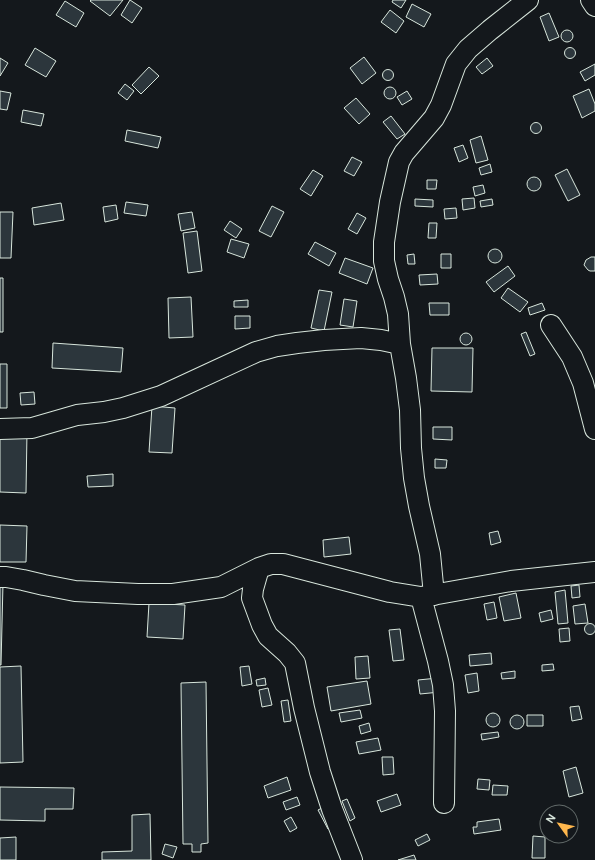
<svg xmlns="http://www.w3.org/2000/svg" width="595" height="860" viewBox="0 0 595 860" font-family="'DM Sans',sans-serif">
	<style>
		.building { fill: #2c363c; stroke: #d8e6dc }
		.lines { fill: none; stroke-linecap: round; stroke-linejoin: round }
		.minor-casing { stroke: #d8e6dc; stroke-width: 22 }
		.minor { stroke: #14181c; stroke-width: 20 }
	</style>
	<rect width="100%" height="100%" fill="#14181c"/>
	<path class="building" d="M91 0H123L110 16 90 1Z
		M130 0 142 8 132 23 121 15Z
		M393 0H406L401 8 392 2Z
		M65 1 84 13 76 27 56 15Z
		M412 4 431 14 424 27 406 17Z
		M390 10 404 21 396 33 381 22Z
		M549 13 559 37 549 41 540 17Z
		M561 36a6 6 0 1 1 12 0a6 6 0 1 1-12 0Z
		M564.5 53a5.5 5.5 0 1 1 11 0a5.5 5.5 0 1 1-11 0Z
		M35 48 56 61 46 77 25 65Z
		M364 57 376 73 362 84 350 68Z
		M0 58 8 63 0 76Z
		M487 58 493 66 482 74 476 67Z
		M595 64V75L585 81 580 72Z
		M149 67 159 76 141 94 132 85Z
		M382.5 75a5.5 5.5 0 1 1 11 0a5.5 5.5 0 1 1-11 0Z
		M125 84 134 91 127 100 118 93Z
		M384 93a6 6 0 1 1 12 0a6 6 0 1 1-12 0Z
		M589 89 595 104V111L582 118 573 96Z
		M0 91 11 93 7 110 0 109Z
		M407 91 412 99 402 105 397 97Z
		M356 98 370 114 359 124 344 108Z
		M23 110 44 114 41 126 21 122Z
		M391 116 405 134 397 139 383 122Z
		M530.5 128a5.5 5.5 0 1 1 11 0a5.5 5.5 0 1 1-11 0Z
		M127 130 161 137 158 148 125 141Z
		M481 136 488 160 476 163 470 140Z
		M463 145 468 158 459 162 454 148Z
		M352 157 362 162 354 176 344 171Z
		M490 164 492 172 481 175 479 168Z
		M567 169 580 195 568 201 555 175Z
		M313 170 323 176 311 196 300 189Z
		M527 184a7 7 0 1 1 14 0a7 7 0 1 1-14 0Z
		M427 180H437L436 189H427Z
		M483 185 485 193 475 196 473 187Z
		M474 198 475 208 463 210 462 199Z
		M415 199 433 200V207L415 206Z
		M492 199 493 205 481 207 480 201Z
		M126 202 148 205 146 216 124 213Z
		M61 203 64 220 34 225 32 208Z
		M116 205 118 219 105 222 103 207Z
		M272 206 284 212 271 237 259 231Z
		M456 208 457 218 445 219 444 209Z
		M0 212H13L11 258H0Z
		M192 212 195 228 181 231 178 214Z
		M357 213 366 218 357 234 348 229Z
		M230 221 242 229 236 238 224 230Z
		M429 223H437L436 238H428Z
		M197 231 202 271 188 273 183 233Z
		M231 239 249 244 244 258 227 252Z
		M315 242 336 253 329 266 308 254Z
		M488 256a7 7 0 1 1 14 0a7 7 0 1 1-14 0Z
		M414 254 415 264H408L407 255Z
		M441 254H451V268H441Z
		M591 257H595V271H590L588 270 584 265 586 260Z
		M345 258 373 268 367 284 339 273Z
		M508 266 515 276 494 292 486 282Z
		M437 274 438 284 420 285 419 275Z
		M0 278H3V332H0Z
		M508 288 528 302 520 312 501 298Z
		M319 290 332 292 324 331 311 328Z
		M191 297 193 337 169 338 168 298Z
		M344 299 357 301 353 327 340 325Z
		M248 300V307H234V301Z
		M429 303H449V315H430Z
		M542 303 545 310 530 315 528 308Z
		M235 316H250V328L235 329Z
		M526 332 535 354 530 356 521 334Z
		M460 339a6 6 0 1 1 12 0a6 6 0 1 1-12 0Z
		M53 343 123 348 121 372 52 368Z
		M432 348H473L472 392 431 391Z
		M0 364H7V408H0Z
		M34 392 35 404 21 405 20 393Z
		M152 406 175 408 172 453 149 452Z
		M433 427H452V440L433 439Z
		M0 431H27L26 493 0 492Z
		M435 459 447 460 446 468H435Z
		M113 474V486L88 487 87 476Z
		M0 525 27 526 26 562H0Z
		M498 531 501 542 491 545 489 533Z
		M349 537 351 554 324 557 323 540Z
		M0 583H3L1 665H0Z
		M579 585 580 597 572 598 571 586Z
		M565 590 568 623 558 624 555 592Z
		M516 593 521 618 504 621 499 597Z
		M494 602 497 618 487 620 484 604Z
		M149 603 185 605 183 639 147 637Z
		M585 604 588 623 575 624 573 606Z
		M551 610 553 619 541 622 539 613Z
		M584.5 629a5.5 5.5 0 1 1 11 0a5.5 5.5 0 1 1-11 0Z
		M569 628 570 641 560 642 559 629Z
		M400 629 404 660 393 661 389 630Z
		M491 653 492 664 470 666 469 655Z
		M368 656 370 678 356 679 355 657Z
		M553 664 554 670 542 671V665Z
		M21 666 23 762 0 763V667Z
		M249 666 252 684 242 686 240 667Z
		M515 671V678L502 679 501 673Z
		M477 673 479 691 468 693 465 675Z
		M265 678 266 685 257 686 256 680Z
		M438 678 440 692 420 694 418 680Z
		M367 681 371 704 331 711 327 687Z
		M206 682 208 843 201 844V852H192V844H183L181 683Z
		M268 688 272 705 262 707 259 690Z
		M288 700 291 721 284 722 281 701Z
		M579 706 582 719 572 721 570 707Z
		M360 710 362 718 341 722 339 713Z
		M486 720a7 7 0 1 1 14 0a7 7 0 1 1-14 0Z
		M510 722a7 7 0 1 1 14 0a7 7 0 1 1-14 0Z
		M527 715H543V726H527Z
		M369 723 371 731 361 734 359 726Z
		M498 732 499 737 482 740 481 734Z
		M378 738 381 750 359 754 356 742Z
		M382 757H393L394 774 383 775Z
		M576 767 583 793 569 797 563 771Z
		M287 777 291 790 268 798 264 786Z
		M478 779 490 780 489 790 477 789Z
		M493 785 508 786 507 795H492Z
		M0 787 74 788 73 809H45V821L0 820Z
		M397 794 401 805 381 812 377 801Z
		M297 797 300 805 286 810 283 802Z
		M347 799 355 818 350 821 342 801Z
		M326 806 336 825 328 829 318 810Z
		M150 814 151 860H102V852L132 851V815Z
		M291 817 297 828 290 832 284 821Z
		M499 819 501 830 474 834 473 827H477V822Z
		M427 834 430 840 418 846 415 840Z
		M533 836 545 837V858H532Z
		M16 837V860H0V838Z
		M165 844 177 847 173 858 162 854Z
		M414 855 416 860H398Z"/>
	<g class="lines">
		<defs>
			<path id="minor" d="M591 0 595 6
				M551 325 572 357 583 383 595 429
				M0 429 32 428 77 415 104 412 123 408 161 396 256 352 277 346 297 343 324 340 361 338 381 340 400 344
				M259 568 253 589 252 598 262 625 268 636 287 653 295 663 304 708 320 772 332 809 352 860
				M0 577H6L23 580 44 585 75 591 138 594H173L221 587 259 568 271 564H283L390 592 421 597 511 581 595 572
				M434 595 430 554 419 506 414 478 411 448 410 410 406 378 400 344 398 314 394 297 388 279 384 261V242L390 202 399 162 404 153 434 118 441 105 456 64 468 49 490 30 528 0
				M421 597 438 661 443 685 445 711 444 803"/>
		</defs>
		<use href="#minor" class="minor-casing"/>
		<use href="#minor" class="minor"/>
	</g>
	<g transform="translate(559 824) rotate(303)"><circle r="19" fill="#14181c" stroke="#626a69"/>
	<path d="M0-3L7 15L0 10L-7 15Z" fill="#ffb74d"/>
	<text y="-6" font-size="11" font-weight="bold" text-anchor="middle" fill="#d8e6dc">N</text>
	</g>
</svg>
